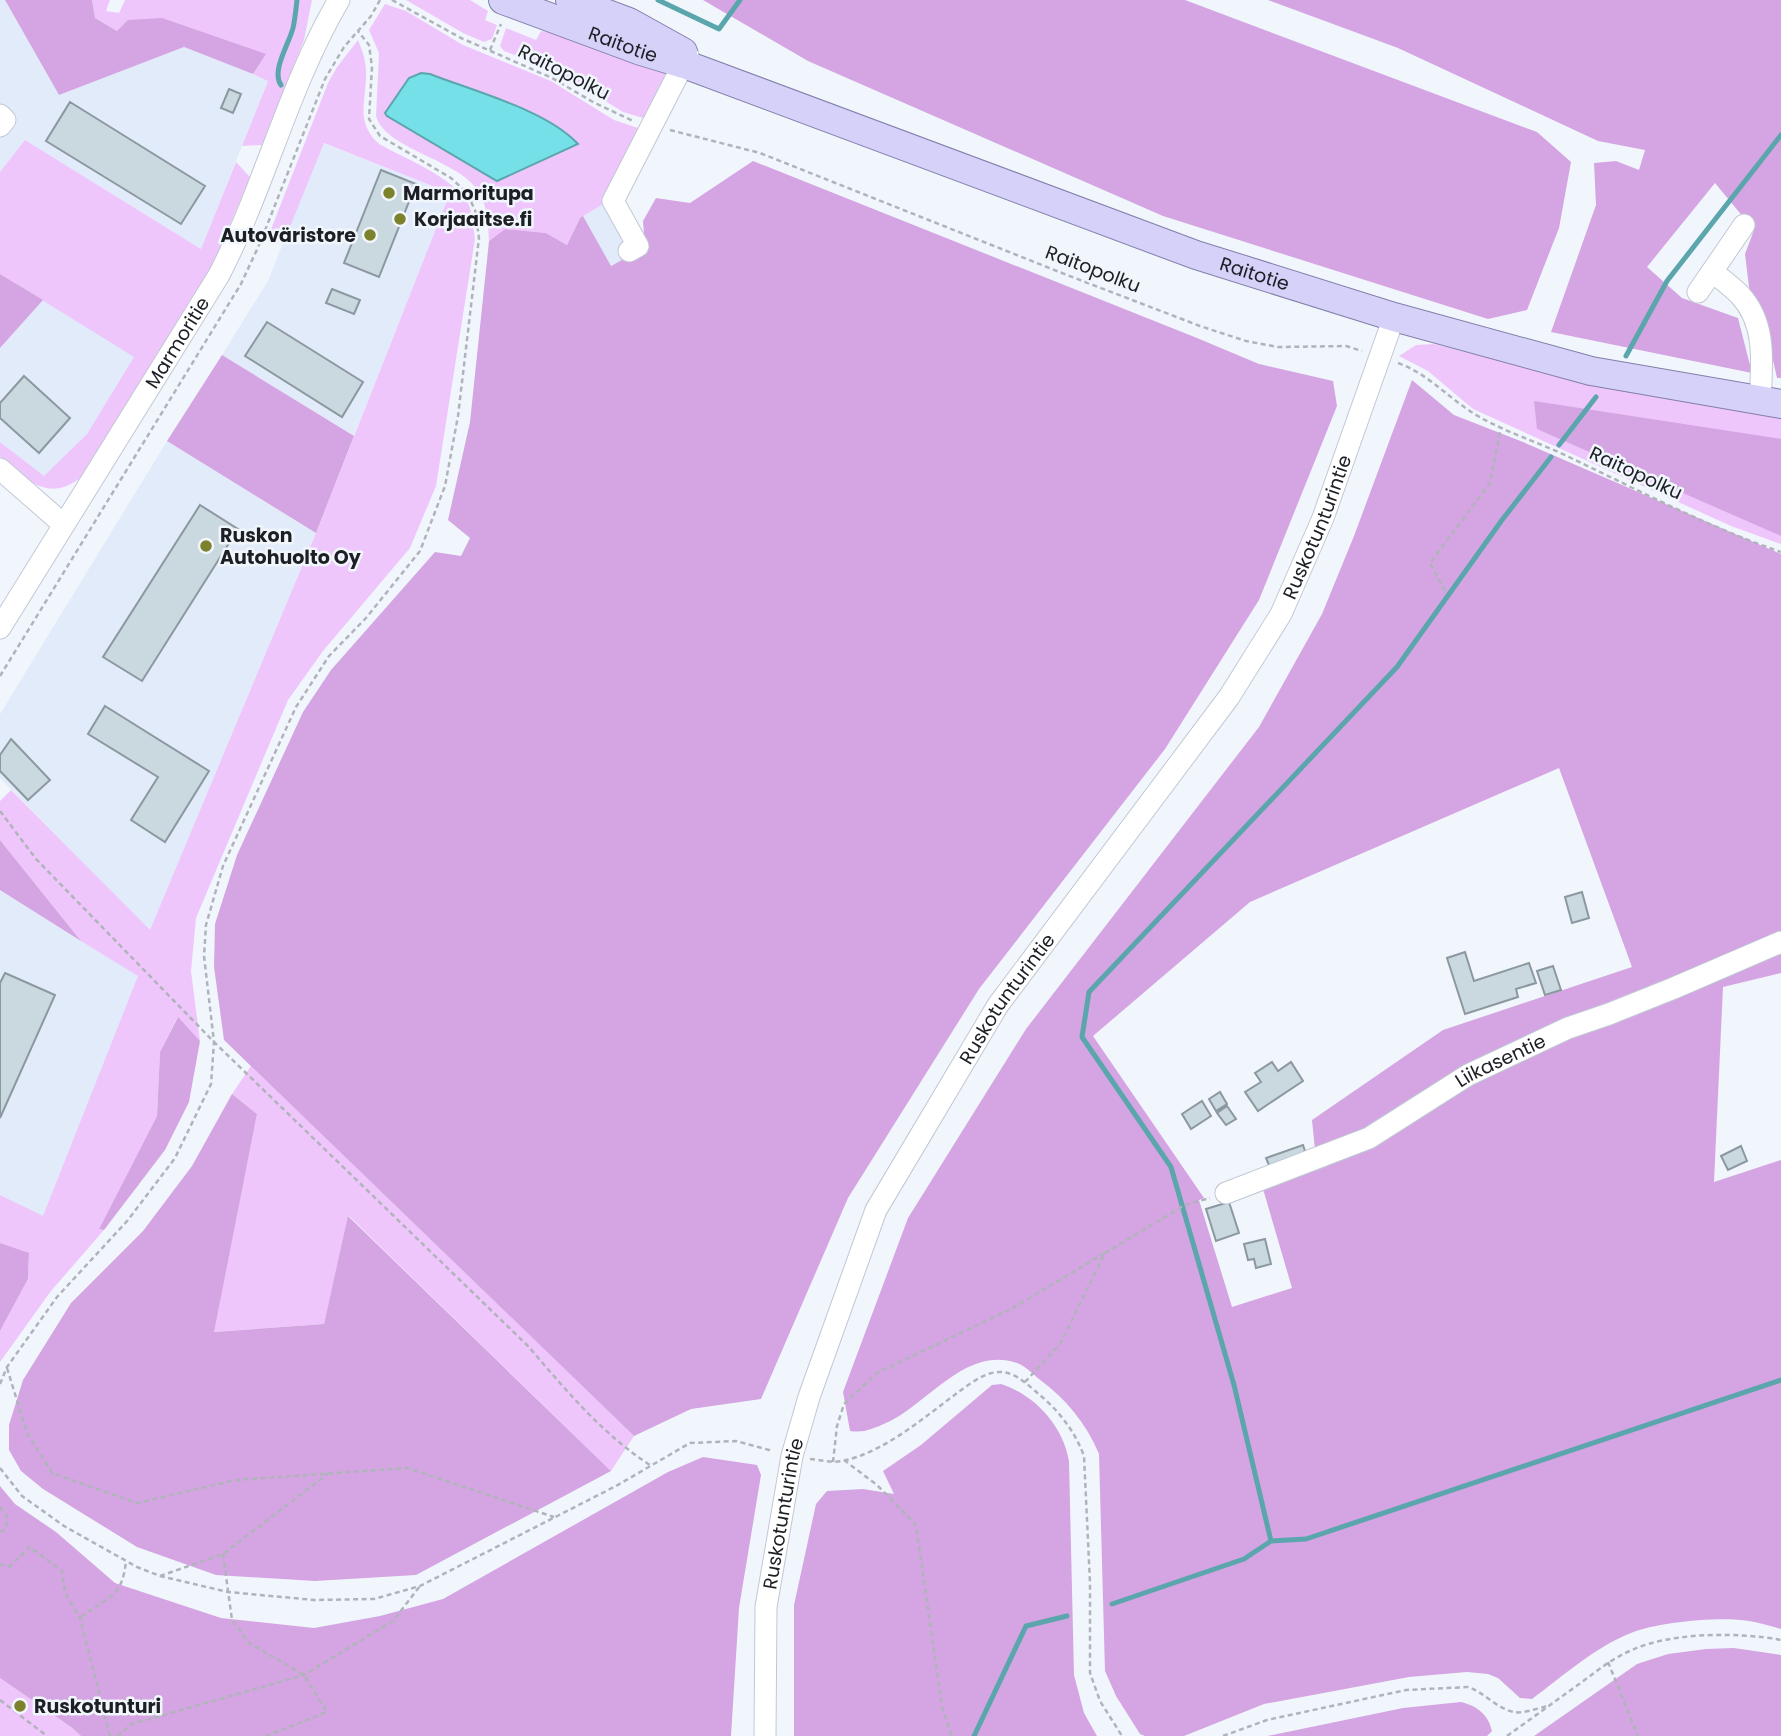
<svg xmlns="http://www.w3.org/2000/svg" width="1781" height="1736" viewBox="0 0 1781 1736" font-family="Poppins,sans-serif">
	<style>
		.built { fill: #e2ebfa }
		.green { fill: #efc6fb }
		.forest { fill: #d4a5e2; fill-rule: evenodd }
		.water { fill: #75e0e7; stroke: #5aa6ac; stroke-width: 2 }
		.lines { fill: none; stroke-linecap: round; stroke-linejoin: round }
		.stream { stroke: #5aa6ac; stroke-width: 5 }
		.building { fill: #cad8e0; stroke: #8b989f; stroke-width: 2 }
		.minor-casing { stroke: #c1c8d4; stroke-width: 23 }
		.major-casing { stroke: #827faa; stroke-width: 30 }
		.path { stroke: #b0b4ba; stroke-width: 2.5; stroke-dasharray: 5 3.5; stroke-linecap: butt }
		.minor { stroke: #fff; stroke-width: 21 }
		.major { stroke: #d5d1f8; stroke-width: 28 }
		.poi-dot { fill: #7c812c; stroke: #f1f6fd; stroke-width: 2.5 }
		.labels { text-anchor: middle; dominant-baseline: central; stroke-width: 5; stroke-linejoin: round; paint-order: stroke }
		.street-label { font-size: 19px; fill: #1c1f23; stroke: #f1f6fd }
		.poi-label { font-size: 19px; font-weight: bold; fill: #1c1f23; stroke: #f1f6fd; text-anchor: start }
	</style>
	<rect width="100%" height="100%" fill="#f1f6fd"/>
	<path class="built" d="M0 0H5L59 95 184 47 268 80 201 249 25 140 0 172Z
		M323 143 450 193 354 436 222 355 268 281Z
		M608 201 642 250 610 266 583 216Z
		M43 300 135 357 87 434 44 477 0 442V348Z
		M167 441 316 533 150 931 0 778V714Z
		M0 890 139 976 43 1217 0 1195Z"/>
	<path class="green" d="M92 0H110L106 11 119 13 125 0H312L304 40 262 145 242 146 268 81 253 74 265 54 117 31 95 18Z
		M406 0H470L488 11 485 20 497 25 492 39 484 42 463 33Z
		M385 4 406 11 463 45 551 81 614 120 644 130 608 201 580 218 567 245 546 233 505 229 489 241C488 226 488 212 482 198 466 159 386 152 376 116L379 53 369 30Z
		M506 28 536 40 541 31 566 35 663 71 668 78 650 120 623 112 559 72 504 51 500 46Z
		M358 40C362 50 366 60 366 72 367 100 354 121 379 144 406 159 450 176 467 201 473 211 473 228 475 239L436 486 410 548 323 651 288 700 196 918 191 971 200 1041 177 1018 160 1052 157 1116 99 1229 104 1230 51 1291 0 1362V1331L28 1279 29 1254 0 1243V1195L43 1216 138 976 81 941 0 840V801L11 790 150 930 316 533 450 193 324 143 283 244 268 237 328 83 337 67Z
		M25 140 201 249 236 162 250 177 211 269 83 476C48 504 28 480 0 457V442L44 476 87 434 134 357 0 274V172Z
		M1434 344 1589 383 1781 418V544L1731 526 1473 409 1428 371 1399 356 1416 345Z
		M251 1066 634 1436 611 1471 349 1216 324 1324 213 1332 257 1114 232 1094Z
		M0 1678 71 1727 81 1736H0Z"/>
	<path class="forest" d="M5 0H92L95 18 117 31 128 20 162 18 266 54 253 74 184 47 59 95Z
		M703 0H1185L1537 132 1571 162 1559 228 1527 310 1488 319 1163 216 808 61Z
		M1268 0H1781V378H1777L1766 329 1749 287 1745 254 1754 230 1715 183 1647 267 1682 298 1738 318 1752 373 1551 332 1596 205 1594 163 1616 161 1639 170 1645 150 1598 141 1398 48Z
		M753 161 1197 338 1259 364 1333 381 1337 406 1259 600 1165 749 979 989 848 1198 761 1399 691 1409 634 1436 224 1040 214 967 215 924 237 855 303 712 331 670 435 552 461 556 470 538 448 520 470 422 489 241 505 229 546 233 567 245 580 218 583 216 611 266 645 247 643 221 656 198 690 203Z
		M0 274 43 300 0 348Z
		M222 355 354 436 316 533 167 441Z
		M1412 380 1454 415 1523 442 1781 554V973L1723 987 1714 1182 1781 1160V1629C1771 1626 1760 1623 1749 1621 1721 1616 1657 1622 1631 1633 1595 1647 1563 1676 1532 1699L1520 1698 1498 1678 1488 1674 1467 1672 1409 1677 1264 1704 1184 1736H1145L1140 1734 1116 1696 1105 1671 1099 1454C1086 1423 1066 1399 1039 1379 1033 1374 1025 1366 1017 1363 966 1345 928 1404 886 1423 872 1429 865 1433 850 1431L843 1392 908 1218 1026 1029 1259 727 1322 614 1354 536ZM1559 768 1632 967 1443 1030 1312 1120 1317 1170 1263 1189 1292 1288 1232 1307 1199 1200 1204 1198 1093 1036 1250 902Z
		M1534 401 1781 439V536L1537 429Z
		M0 840 81 941 0 890Z
		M178 1017 200 1041 189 1102 165 1150 104 1230 99 1229 157 1116 160 1052Z
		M232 1094 257 1114 214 1332 324 1324 348 1216 611 1471 416 1575 315 1581 216 1575 137 1547 43 1489 21 1471 9 1450V1425L23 1380 71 1303 143 1231 192 1166Z
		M0 1243 29 1253 28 1279 0 1331Z
		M1001 1384C1035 1395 1063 1426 1069 1461L1074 1675 1084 1713 1097 1736H794V1605L816 1504 827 1491 863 1489 894 1494 883 1471 921 1445 992 1385Z
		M703 1457 757 1465 761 1475 739 1608 731 1736H81L71 1727 0 1678V1486L15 1504 56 1532 115 1583 221 1618 314 1628 380 1616 443 1599 668 1472Z
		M1734 1648 1781 1655V1736H1534L1637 1664 1668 1654 1706 1649Z
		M1461 1702C1477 1706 1488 1714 1492 1731L1487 1736H1267L1403 1708Z"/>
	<path class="water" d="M421 73 430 74C473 91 547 110 578 144L497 181 387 116 385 113 409 78Z"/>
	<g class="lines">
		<path class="stream" d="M658 0 719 29 740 0
			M281 85C271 71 289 44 293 28 295 19 296 9 297 0
			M1626 356 1667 281 1781 135
			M1559 445 1596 397
			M1271 1541 1306 1539 1781 1380
			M1112 1604 1244 1559 1271 1541 1234 1385 1171 1167 1082 1037 1089 992 1397 667 1502 520 1551 457
			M974 1736 1026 1626 1067 1616"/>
	</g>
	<path class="building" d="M229 89 241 94 233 113 221 108Z
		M70 102 205 186 181 224 46 141Z
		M381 170 416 184 379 277 344 263Z
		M332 289 360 300 354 314 326 303Z
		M267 322 363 382 342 417 245 356Z
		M24 376 70 418 39 453 0 418V403Z
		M200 505 238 529 142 681 103 657Z
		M105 706 209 771 165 842 131 820 158 777 88 734Z
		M11 739 50 780 28 800 0 771V755Z
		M1582 892 1589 918 1572 923 1565 897Z
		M1465 952 1474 981 1529 963 1536 983 1516 989 1518 997 1465 1014 1447 958Z
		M1553 966 1561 990 1545 995 1537 971Z
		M5 973 55 995 0 1118V983Z
		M1272 1062 1278 1071 1291 1062 1303 1081 1258 1111 1245 1092 1261 1082 1255 1073Z
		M1220 1092 1227 1104 1216 1111 1209 1099Z
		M1202 1101 1211 1116 1191 1129 1182 1114Z
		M1227 1106 1236 1119 1226 1125 1217 1113Z
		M1303 1145 1307 1157 1271 1170 1266 1158Z
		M1741 1146 1747 1161 1728 1170 1721 1156Z
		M1229 1202 1239 1233 1216 1241 1206 1209Z
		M1265 1239 1271 1264 1256 1268 1254 1259 1248 1260 1244 1244Z"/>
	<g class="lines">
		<defs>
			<g id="minor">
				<path d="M0 115 5 120 0 126"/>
				<path d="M629 251 638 246 613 201 688 55"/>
				<path d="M1713 272C1721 279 1731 286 1739 294 1767 323 1762 363 1760 401"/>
				<path d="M1698 292 1744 225"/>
				<path d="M0 469 63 524"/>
				<path id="s1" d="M0 628 219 275C265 186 288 87 339 0"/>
				<path id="s2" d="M1226 1193 1369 1138 1468 1075 1568 1028 1609 1014 1674 988 1781 942"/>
				<path id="s3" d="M765 1736 766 1607 792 1456 809 1397 876 1210 998 1005 1229 697 1281 614 1323 518 1394 317"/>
			</g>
			<g id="major">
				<path id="s4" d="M503 0 641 51 684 64 1196 255 1394 317 1591 371 1781 404"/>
				<path d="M570 0 629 22 683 52"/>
			</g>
		</defs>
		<use href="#minor" class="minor-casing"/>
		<use href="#major" class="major-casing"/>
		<path class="path" d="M392 0 461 38 552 78 593 102 633 121
			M490 50 501 24
			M670 130 760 153 1067 275 1200 326 1246 341 1278 347 1346 346 1362 351
			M1398 363C1429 374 1450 400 1478 416 1507 433 1541 443 1571 458 1640 491 1708 527 1781 552
			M1445 591 1430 563 1490 483 1501 427
			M0 676 241 284 260 243 325 79 344 47 371 16 380 0
			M0 811 36 859 214 1042 528 1346C565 1389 602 1434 650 1465
			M7 1368 27 1433 52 1473 137 1503 236 1480 407 1468 554 1517
			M1025 1382 1060 1344 1105 1253 1185 1205 1210 1198
			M0 1384 7 1367 57 1297 128 1220 175 1158 211 1084 214 1042 204 956 206 925 223 866 296 707 329 656 366 618 420 551 445 486 458 416 479 238 475 210 467 193 451 178 380 136 369 119 372 67 369 45 358 31
			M810 1459C821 1460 832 1463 842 1461 883 1453 925 1417 957 1393 970 1384 984 1372 1000 1372 1016 1372 1029 1386 1041 1396 1060 1412 1075 1432 1084 1456L1090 1583V1673L1100 1701 1122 1736
			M844 1460 877 1485 916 1525 942 1707 952 1736
			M833 1462 837 1426 844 1404 877 1373 1011 1309 1105 1253
			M0 1468 22 1496 64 1526 137 1567 160 1576 228 1592 314 1600 374 1599 420 1586 616 1486 690 1443 736 1441 773 1451
			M0 1507 8 1518 5 1529 0 1532
			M223 1554 232 1620 249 1643 304 1675 327 1712 266 1736
			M0 1564 9 1567 30 1547 62 1571 65 1593 80 1618 110 1736
			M160 1576 223 1554 329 1473
			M81 1617C108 1596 122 1599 126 1561
			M1608 1662 1638 1736
			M0 1700 47 1736
			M117 1736 132 1724 304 1675 393 1621 420 1586
			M1223 1736 1267 1720 1406 1690 1468 1687C1484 1692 1497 1709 1514 1712 1523 1714 1538 1708 1548 1706
			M1507 1736C1532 1718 1557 1700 1582 1682 1598 1670 1613 1658 1632 1650 1671 1632 1740 1632 1781 1640"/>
		<use href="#minor" class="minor"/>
		<use href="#major" class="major"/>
	</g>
	<g class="poi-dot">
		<circle cx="389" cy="193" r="7"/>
		<circle cx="400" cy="219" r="7"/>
		<circle cx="370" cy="235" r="7"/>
		<circle cx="206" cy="546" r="7"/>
		<circle cx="20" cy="1706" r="7"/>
	</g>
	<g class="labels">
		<g class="street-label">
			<text stroke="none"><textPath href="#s4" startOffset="128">Raitotie</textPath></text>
			<text transform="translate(564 72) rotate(27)">Raitopolku</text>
			<text transform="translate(1093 269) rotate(21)">Raitopolku</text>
			<text stroke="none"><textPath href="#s4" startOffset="800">Raitotie</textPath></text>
			<text stroke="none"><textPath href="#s1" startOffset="336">Marmoritie</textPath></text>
			<text transform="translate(1636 473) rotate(25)">Raitopolku</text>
			<text stroke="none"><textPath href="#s3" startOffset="1358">Ruskotunturintie</textPath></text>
			<text stroke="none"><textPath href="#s3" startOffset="791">Ruskotunturintie</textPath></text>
			<text stroke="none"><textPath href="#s2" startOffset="306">Liikasentie</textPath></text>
			<text stroke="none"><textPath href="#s3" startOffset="224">Ruskotunturintie</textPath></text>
		</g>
		<g class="poi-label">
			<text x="403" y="193">Marmoritupa</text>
			<text x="414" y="219">Korjaaitse.fi</text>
			<text x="356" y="235" text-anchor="end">Autoväristore</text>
			<text x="220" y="535">Ruskon<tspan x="220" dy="22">Autohuolto Oy</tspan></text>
			<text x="34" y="1706">Ruskotunturi</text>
		</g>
	</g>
</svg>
